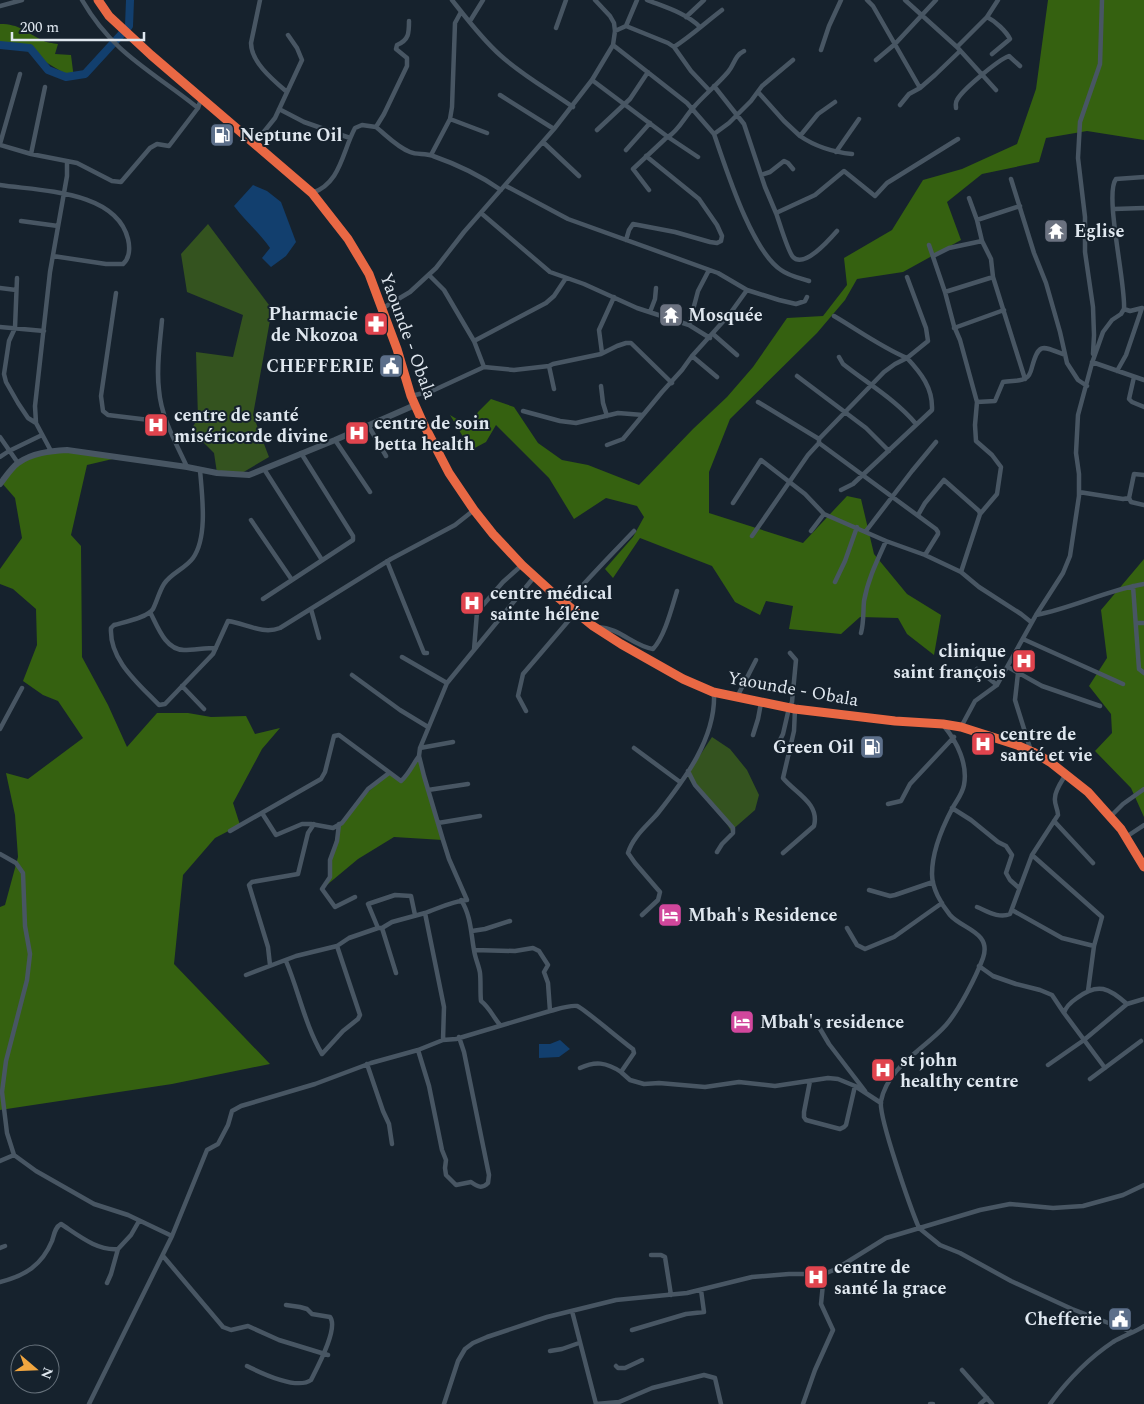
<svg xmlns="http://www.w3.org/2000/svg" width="1144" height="1404" viewBox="0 0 1144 1404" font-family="Spectral,serif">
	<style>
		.green { fill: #34531f }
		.forest { fill: #356110 }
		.water { fill: #123f6e }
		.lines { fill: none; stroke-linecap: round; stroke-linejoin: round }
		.river { stroke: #123f6e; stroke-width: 8 }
		.street { stroke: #485663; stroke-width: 4.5 }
		.secondary { stroke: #485663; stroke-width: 6 }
		.highway { stroke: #e96844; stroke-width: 9 }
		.labels { text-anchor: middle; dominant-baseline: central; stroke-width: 4; stroke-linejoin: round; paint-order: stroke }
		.poi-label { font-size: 18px; font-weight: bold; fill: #dfe7ef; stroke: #16222d; text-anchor: start }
		.street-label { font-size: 18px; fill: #dfe7ef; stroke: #16222d }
	</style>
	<rect width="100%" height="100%" fill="#16222d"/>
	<path class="green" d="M208 224 272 309 253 415 269 457 235 477 217 473 214 453 191 430 198 418 196 352 233 357 243 315 187 292 181 254Z
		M712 737 730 749 747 770 759 795 755 810 731 831 727 824 692 784 687 775Z"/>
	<path class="forest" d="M1048 0H1144V140L1087 131 1046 138 1039 162 982 174 947 202 961 240 903 272 857 279 845 300 817 333 730 419 709 472V513L803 543 847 496 861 499 874 554 907 594 941 615 934 655 907 634 898 618 860 617 841 634 789 629 793 606 766 601 760 615 735 602 712 566 640 538 613 578 605 569 633 537 644 517 637 506 606 498 574 519 549 478 496 425 486 442 471 450 450 415 470 427 478 412 491 399 514 407 538 443 562 460 588 465 639 485 693 429 727 397 753 367 787 318 823 316 847 285 844 258 892 230 923 180 962 169 1017 144 1036 89Z
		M0 24C20 24 25 32 42 40 46 43 53 43 58 44L55 54 71 55 74 79 17 45H0Z
		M51 451 121 457 87 465 71 535 81 546 82 657 108 705 127 747 157 713H188L211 717 246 716 255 734 280 728 262 749 233 803 240 825 215 838 183 875 174 964 270 1064 172 1084 0 1110V907L5 905 18 857 15 815 6 773 28 779 83 738 58 701 43 695 23 681 37 645 36 609 13 589 0 584V569L22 538 15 498 1 482 18 463Z
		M1144 559V817L1131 788 1095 751 1112 733 1111 714 1089 686 1107 658 1101 610Z
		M419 756 443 840 394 837 358 859 322 889 330 877V860L339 824 356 803 389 773 401 780Z"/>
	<path class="water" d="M253 185 267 191 281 202 296 242 286 256 271 267 262 258 270 248C259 232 245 221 234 206Z
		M560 1040 570 1049 559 1057 539 1058V1044H550Z"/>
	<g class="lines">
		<path class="river" d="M0 45 30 48 48 70 66 77 85 74 129 26 130 0"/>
		<path class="street" d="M82 0C113 54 152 71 198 108
			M260 0 251 43C251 62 273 80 287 92
			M452 0C467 19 482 39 500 55 522 75 549 90 573 107
			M647 0C665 7 686 13 700 27
			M867 0 873 6 920 88 909 94 900 105
			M905 0 957 47 996 90
			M0 6 22 0
			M686 17 704 0
			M987 17 998 0
			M470 21 483 0
			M626 26 637 0
			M556 28 566 0
			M615 31 626 26 668 43 674 47 691 71 709 90
			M613 45 687 103 714 134 729 123 751 101 762 86 793 60
			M674 47C691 36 705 23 722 10
			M957 47 987 17C995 21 1006 31 1010 39L992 54
			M821 50 829 26 841 0
			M876 60 895 44 936 0
			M592 80 668 137C679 130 684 118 693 108 704 95 717 85 728 72 735 64 734 56 744 51
			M714 86 744 124 765 187 776 213 815 195 844 171 875 196 887 183 958 139
			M920 88 935 75 960 51
			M758 92 784 121 800 136 818 114 835 102
			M500 95 554 129
			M956 108C956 105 955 103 957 100 962 90 998 60 1009 56L1020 66
			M279 109 304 122 350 138
			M450 119 487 133
			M376 127C387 136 397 147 410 152 417 155 425 153 433 156 456 164 481 176 501 190
			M597 130 630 99 648 72
			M714 134C726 168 751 250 781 270 789 276 800 278 809 281
			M800 136C816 147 833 152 852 154
			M543 142 579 176
			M0 144 20 74
			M254 144 275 118 302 60 297 48 288 35
			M0 145 31 154 77 163 112 181 121 182 150 148 157 144 169 146 198 108 201 99
			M626 150 650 123
			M836 152 859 119
			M31 154 45 87
			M431 155 450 119 452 107 455 23 461 12
			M761 175 770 172 784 161 788 163 793 169
			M1011 179 1034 253 1046 283 1060 332 1067 363 1078 380 1087 386
			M0 185C39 191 116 190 128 239 130 247 130 258 123 264H106L53 256
			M506 186 568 219 718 273 747 290 779 300 796 304 805 301 807 297
			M649 190 633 169 665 139 668 137 698 157
			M312 193C341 183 342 152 355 128L362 125 376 127 384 114 407 66V58L396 49 397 45C409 40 409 33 409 21
			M969 198 977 220 982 241 991 259 993 277 1025 379
			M1114 209 1144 208
			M481 213 550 272 584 284 637 308 689 325 710 338
			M776 213C779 221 788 252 793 257 804 269 830 239 837 231
			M977 220 1020 206
			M21 221 58 226
			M626 240 629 230 633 224 675 232 710 242 717 243 721 241 722 236 717 225 699 199 646 156
			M929 245 945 292 954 326 960 340 977 402
			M933 256 949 248 982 241
			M429 275 444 290 474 341 484 367
			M17 278 15 328 9 341 4 374 6 382 18 403 28 418 36 423
			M0 288 16 290
			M945 292 993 277
			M116 293 101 396 103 411 108 415 166 422
			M383 308 410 292 436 268 464 232 554 129 592 80 613 45 615 31 614 23 610 16 595 0
			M1124 309 1130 311 1142 308
			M650 312 655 299 656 288
			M162 320C160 343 156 367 159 390 161 417 176 443 187 467
			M689 325 698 291 709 270
			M0 327 44 331
			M954 328 1004 310
			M713 334 737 355
			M474 341 546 303 554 296 566 278
			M602 353 599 330 614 297
			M1093 354 1094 335 1093 307 1085 252V217L1078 158 1080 122 1100 64 1102 0
			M692 356 717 377
			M839 357 843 364C867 383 896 400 916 424
			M1092 362 1144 380
			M549 366 554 389
			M1117 371 1126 355 1142 308
			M797 376 866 428 889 451
			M1134 377 1129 399 1132 402 1144 407
			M601 386 603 403 607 416
			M411 396 432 391 484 367 514 370 549 366 553 364 601 354 617 346 626 343H631L672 383
			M758 402 819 439
			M523 411 560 421 576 423 618 413 643 415 662 392 682 370 692 356 729 315 747 290
			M368 425 386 456
			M0 437 18 463
			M335 440 370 492
			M819 443 936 529 938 532V534L925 555
			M607 445 623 439 643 415
			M51 451 36 423 35 406 50 272 67 176V162
			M0 457 9 451 42 435
			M264 469 322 560
			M200 470C202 495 208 537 193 558 185 569 171 573 164 584 159 592 157 601 153 609 147 618 124 622 114 625L111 628C109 660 139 684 159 705L165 704 213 654 228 621C245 623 262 635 280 628L391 559 455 525 474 510
			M841 490 853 484 932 410C933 388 921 373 907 358L928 341 926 328 907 277
			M1079 492 1123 499 1129 498
			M1129 498 1134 474 1144 475
			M1129 498 1131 502 1144 505
			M733 503 761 460 805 494 824 514 886 541 925 555 961 572 979 587 1021 614 1031 622
			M980 514 997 494 1001 467 992 455 976 441 975 425 977 402 995 401 1003 382C1010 380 1021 382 1026 378 1030 376 1031 371 1032 367 1039 342 1042 346 1065 355
			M918 515 925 503 944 480 979 511 980 514 961 572
			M251 520 292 580 353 540V536L301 453
			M811 531 824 514
			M866 531 912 471 936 442
			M752 536 808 455 819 443V439L884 372 895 364 907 358C881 347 858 330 834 316
			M387 561 424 653H427
			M835 582 845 561 857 527
			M1133 586 1139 669 1144 673
			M263 599 292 580
			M566 604C588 578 611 555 634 531
			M311 609 319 638
			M150 612C157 625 165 650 184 650 194 650 205 648 216 648
			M1036 615 1063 573 1070 556 1079 496V474L1076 453 1078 415 1092 363 1103 332 1112 320 1121 314 1124 309C1126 284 1104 194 1116 179L1144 177
			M1136 623H1144
			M598 627C620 628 633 646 653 649 665 636 672 607 677 591
			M861 633C864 622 863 612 864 601 868 579 877 561 886 541
			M1023 639 1123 684
			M474 650 535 576
			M402 657 447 683
			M1008 667 1042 686 1100 706
			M977 669 997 685
			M1018 673 1015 700 1030 748
			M352 675 400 710 428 727
			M182 686 204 709
			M737 697 756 660
			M526 711 518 696 523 674 576 612
			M944 726C957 742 968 764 964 785 962 795 956 801 952 809 942 828 932 852 932 874 932 888 941 904 950 915 962 929 992 932 983 958 976 977 959 1010 946 1025 925 1049 888 1066 881 1101 878 1116 911 1209 919 1228L940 1245 960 1253 1011 1281 1072 1309 1132 1332
			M961 727 975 701 997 685 1036 615C1073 608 1107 590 1144 584
			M0 729 22 688
			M753 735 758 719 761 703
			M777 746 783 734 789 708 792 702 796 660 790 653
			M420 748 453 742
			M634 748 680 782
			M688 771 695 785 733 828V833L722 844 717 852
			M428 790 468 784
			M888 804 901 801 910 784 954 737
			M952 808 971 820 998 842 1006 846 1012 855 1006 873 1010 880 1019 888
			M262 813 276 835 302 824H311L333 828 342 823 368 789 389 773
			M1109 814H1113L1123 804 1144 789
			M1054 821 1093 863
			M438 823 480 816
			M339 824 337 841 330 860V877L322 889 335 907 355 897
			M230 831 321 779 325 772 334 736 339 735 401 781C409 774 413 764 419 756
			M1126 837 1144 825
			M783 853 814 826C820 803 795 793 783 778L794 731 795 709
			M0 854 16 863 23 873 25 926 30 954 27 980 6 1061 2 1092 7 1133 14 1155 36 1171 94 1204 128 1215 172 1236
			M1032 855 1102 917 1094 946 1088 991
			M869 890 890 896 895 895 933 882
			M461 900C471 915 471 934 474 950 475 958 479 966 480 973 481 983 480 992 481 1001 490 1008 493 1017 500 1025
			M977 907C987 911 999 919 1010 914L1032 855 1058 815C1058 809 1054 804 1055 798 1055 790 1062 781 1066 774
			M1012 910 1062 938 1094 946
			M642 915 658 900 660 892 635 863 628 853C633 836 648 825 658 813 685 779 716 738 714 693
			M378 928 368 904 395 895 411 896 415 915
			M382 928 396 973
			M847 928 857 945 865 949 894 937 942 903
			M472 931 485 929 510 921
			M286 961C299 992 305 1025 322 1054L343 1031 358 1019 360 1015 337 946
			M270 965 268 947 249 885 252 882 298 874 308 833 314 824
			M979 966 993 976 1016 984 1040 990 1052 995 1064 1013
			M246 975 296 956 337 946 349 938 378 928H382L392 922 425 913
			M550 1011C558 1009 569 1005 577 1006 582 1007 624 1043 633 1049L634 1053 621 1072 630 1080 644 1084 659 1083 705 1087 739 1082 775 1086 828 1078 838 1079 855 1086 881 1103
			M819 1027 829 1044 865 1091
			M443 1040 444 1007 425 913C439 908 453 901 467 900L449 859 443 840 424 776 419 756 420 748 447 683 474 650 477 612 503 582 522 565
			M418 1050 429 1086 442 1150 446 1160 445 1168 446 1175 456 1185 471 1182C478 1187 482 1189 488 1183L489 1175 464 1052 459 1037
			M367 1064 383 1111 389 1124 392 1144
			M1048 1065 1084 1040 1127 1004
			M580 1068C595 1061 606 1062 621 1072
			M1105 1068 1064 1013C1066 1006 1071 1002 1077 998 1098 982 1109 988 1127 1004L1144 999
			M1090 1079 1141 1041
			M810 1081 804 1112V1117L806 1120 840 1129 844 1127 846 1125 855 1086
			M0 1161 14 1155
			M0 1248 5 1246
			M651 1255H661L665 1257 671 1295
			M163 1256 223 1327 231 1330 248 1326 279 1340 328 1355
			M0 1282C25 1276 42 1265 52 1241 54 1235 55 1227 61 1224 78 1235 97 1251 118 1249
			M107 1283 111 1274 118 1249 131 1235 139 1221
			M572 1311 596 1404
			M632 1330 686 1314 704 1312 701 1290
			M550 1351 562 1349 579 1343
			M247 1366C261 1373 297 1390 311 1380 317 1368 339 1328 330 1317L312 1314 307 1309 300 1307 286 1305
			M616 1366 618 1368H625L642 1360
			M962 1370 992 1404
			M89 1404 172 1236 207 1150 218 1144 228 1125 232 1111 241 1106 315 1084 371 1063 418 1050 443 1040 456 1039 550 1011 548 983 544 972 548 965 539 951 533 948 515 951 474 950
			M444 1404 458 1361 465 1349 473 1343 487 1337 547 1317 616 1300 687 1293 752 1277 789 1274H824L836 1269 886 1238 980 1210 1010 1204 1053 1208 1083 1206 1123 1195 1144 1185
			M596 1404 619 1402 652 1388 704 1375 715 1378 721 1404
			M803 1404 815 1370 833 1330 821 1304 824 1274
			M930 1404H933
			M980 1404 987 1398
			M1050 1404C1067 1381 1089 1358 1113 1342 1123 1336 1135 1332 1144 1326"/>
		<path class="secondary" d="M0 484C5 478 11 468 18 463 32 453 50 451 67 450L187 467 217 473 249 475 335 440 415 405"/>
		<path class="highway" d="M98 0 109 16 151 55 312 193 348 239 369 274 397 349 411 396 423 423 449 473 474 510 493 534 522 565 555 595 593 626 621 644 683 679 713 692 795 709 895 721 943 724 961 727 1017 745 1033 752 1050 762 1088 792 1121 829 1144 867"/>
	</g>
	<defs>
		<symbol id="fuel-square" viewBox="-11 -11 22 22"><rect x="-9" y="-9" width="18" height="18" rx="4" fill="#5c6f8a" stroke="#16222d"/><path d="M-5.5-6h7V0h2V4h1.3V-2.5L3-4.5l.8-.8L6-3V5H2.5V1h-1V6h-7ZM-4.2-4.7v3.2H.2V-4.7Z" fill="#fff"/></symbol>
		<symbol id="temple-square" viewBox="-11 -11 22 22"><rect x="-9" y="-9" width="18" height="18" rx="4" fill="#6b7280" stroke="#16222d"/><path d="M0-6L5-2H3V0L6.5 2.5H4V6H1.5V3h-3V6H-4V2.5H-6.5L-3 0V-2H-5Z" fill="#fff"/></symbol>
		<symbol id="pharmacy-square" viewBox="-11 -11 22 22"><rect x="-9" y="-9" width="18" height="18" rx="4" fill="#e0444e" stroke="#16222d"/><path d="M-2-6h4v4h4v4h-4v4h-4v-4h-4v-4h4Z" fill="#fff"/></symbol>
		<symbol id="civic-square" viewBox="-11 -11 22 22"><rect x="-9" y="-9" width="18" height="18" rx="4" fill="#5c6f8a" stroke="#16222d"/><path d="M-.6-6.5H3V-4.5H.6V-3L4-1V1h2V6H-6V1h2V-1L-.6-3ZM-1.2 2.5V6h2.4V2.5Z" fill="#fff"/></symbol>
		<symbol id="hospital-square" viewBox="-11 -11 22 22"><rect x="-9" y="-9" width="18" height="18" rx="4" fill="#e0444e" stroke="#16222d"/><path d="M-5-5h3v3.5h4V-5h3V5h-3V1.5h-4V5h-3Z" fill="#fff"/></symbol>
		<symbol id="hotel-square" viewBox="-11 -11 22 22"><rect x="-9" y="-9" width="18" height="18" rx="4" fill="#d1479c" stroke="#16222d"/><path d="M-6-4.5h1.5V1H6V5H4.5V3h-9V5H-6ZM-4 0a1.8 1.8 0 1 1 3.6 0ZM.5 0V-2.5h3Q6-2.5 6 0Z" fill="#fff"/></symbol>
	</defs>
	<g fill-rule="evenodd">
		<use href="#fuel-square" x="208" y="121" width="28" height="28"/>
		<use href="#temple-square" x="1042" y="217" width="28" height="28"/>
		<use href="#temple-square" x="657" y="301" width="28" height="28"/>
		<use href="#pharmacy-square" x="362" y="310" width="28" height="28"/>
		<use href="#civic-square" x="377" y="352" width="28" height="28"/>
		<use href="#hospital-square" x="142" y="411" width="28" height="28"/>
		<use href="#hospital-square" x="343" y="419" width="28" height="28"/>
		<use href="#hospital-square" x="458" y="589" width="28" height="28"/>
		<use href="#hospital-square" x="1010" y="647" width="28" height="28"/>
		<use href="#hospital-square" x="969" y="730" width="28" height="28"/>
		<use href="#fuel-square" x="858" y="733" width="28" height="28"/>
		<use href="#hotel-square" x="656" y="901" width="28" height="28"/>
		<use href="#hotel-square" x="728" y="1008" width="28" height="28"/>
		<use href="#hospital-square" x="869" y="1056" width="28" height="28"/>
		<use href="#hospital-square" x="802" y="1263" width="28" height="28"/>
		<use href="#civic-square" x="1106" y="1305" width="28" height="28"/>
	</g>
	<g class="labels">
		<g class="poi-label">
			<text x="240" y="135">Neptune Oil</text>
			<text x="1074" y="231">Eglise</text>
			<text x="358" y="314" text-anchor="end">Pharmacie<tspan x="358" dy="21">de Nkozoa</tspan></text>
			<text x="688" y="315">Mosquée</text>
			<text x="374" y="366" text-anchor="end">CHEFFERIE</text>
			<text x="174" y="415">centre de santé<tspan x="174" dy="21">miséricorde divine</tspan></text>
			<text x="374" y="423">centre de soin<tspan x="374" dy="21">betta health</tspan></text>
			<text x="490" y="593">centre médical<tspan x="490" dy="21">sainte héléne</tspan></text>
			<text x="1006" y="651" text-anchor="end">clinique<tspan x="1006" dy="21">saint françois</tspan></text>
			<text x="1000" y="734">centre de<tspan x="1000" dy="21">santé et vie</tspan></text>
			<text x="854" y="747" text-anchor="end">Green Oil</text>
			<text x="688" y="915">Mbah's Residence</text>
			<text x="760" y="1022">Mbah's residence</text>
			<text x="900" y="1060">st john<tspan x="900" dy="21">healthy centre</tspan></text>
			<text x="834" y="1267">centre de<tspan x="834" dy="21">santé la grace</tspan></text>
			<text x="1102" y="1319" text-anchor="end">Chefferie</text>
		</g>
		<g class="street-label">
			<text transform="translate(408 336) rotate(70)">Yaounde - Obala</text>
			<text transform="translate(793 689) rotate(10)">Yaounde - Obala</text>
		</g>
	</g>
	<g transform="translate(35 1369) rotate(109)"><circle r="24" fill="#16222d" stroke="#66717b"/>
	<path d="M0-4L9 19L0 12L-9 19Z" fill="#f1a640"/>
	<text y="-8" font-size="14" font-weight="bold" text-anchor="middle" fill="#dfe7ef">N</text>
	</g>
	<path d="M12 32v8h132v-8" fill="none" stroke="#dfe7ef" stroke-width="2.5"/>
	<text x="20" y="32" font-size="15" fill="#dfe7ef" stroke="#16222d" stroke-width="4" paint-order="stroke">200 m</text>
</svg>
